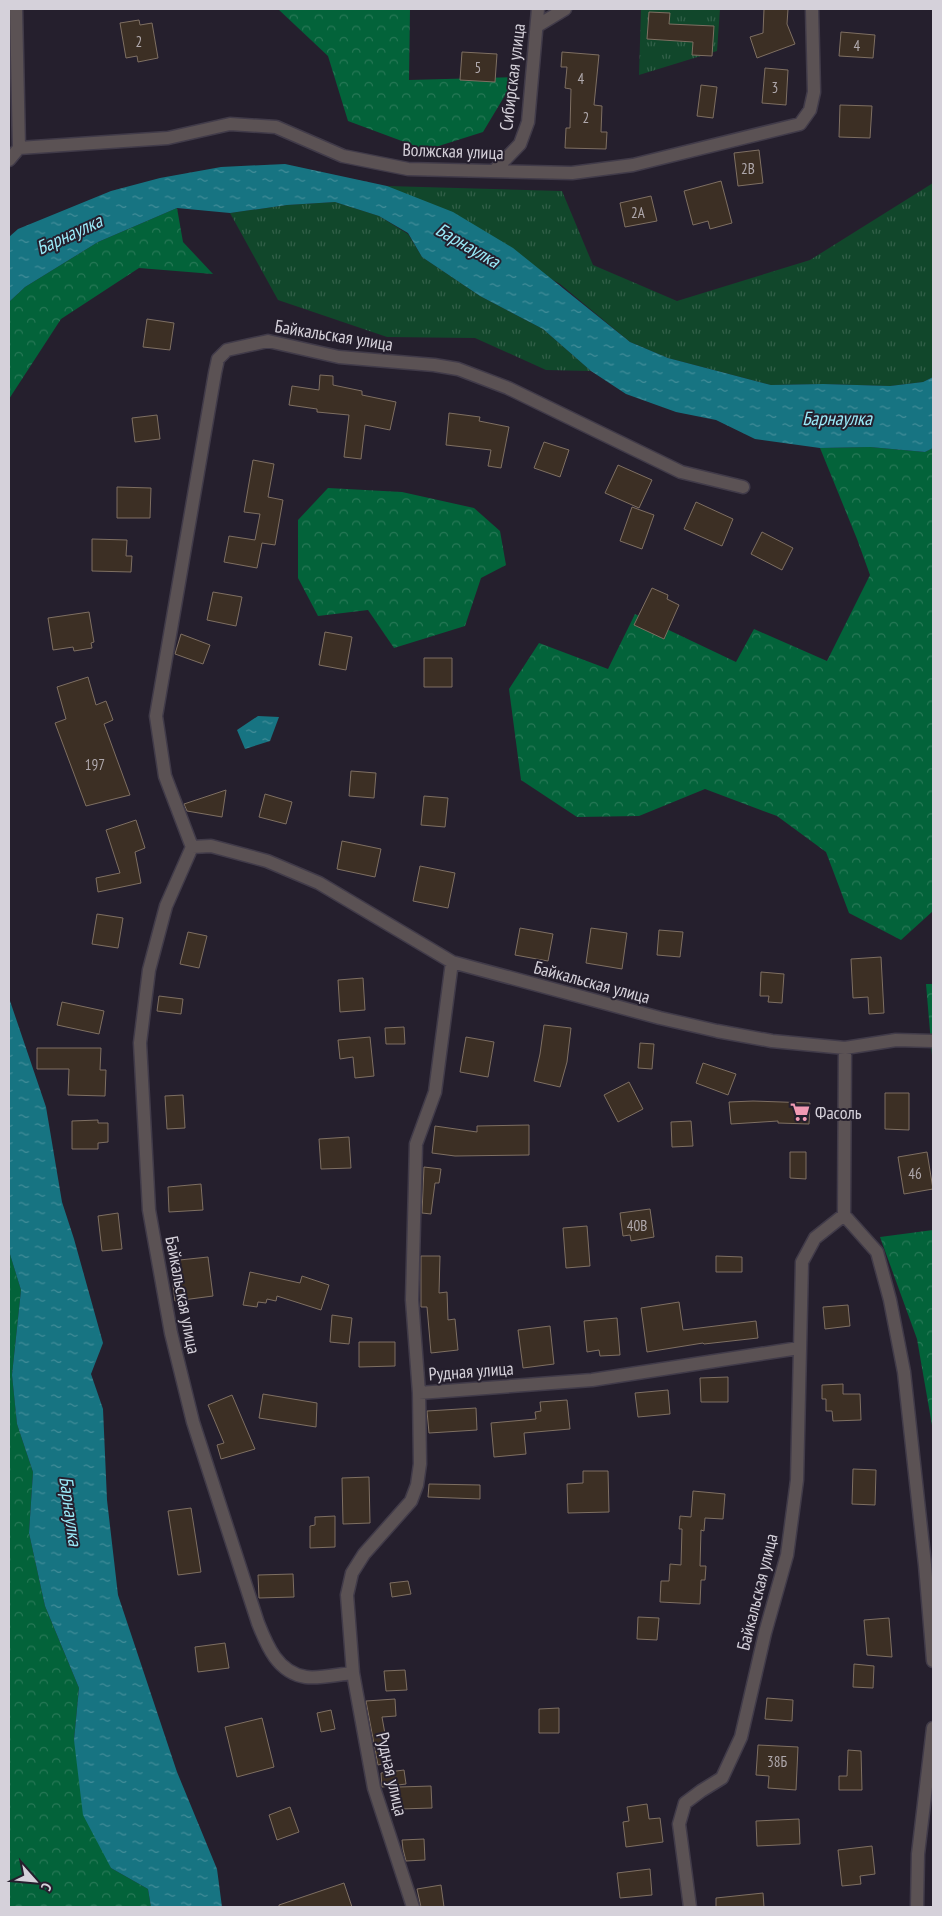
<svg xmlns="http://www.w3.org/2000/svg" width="942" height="1916" viewBox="0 0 942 1916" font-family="'PT Sans Narrow',sans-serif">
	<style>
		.grass { fill: url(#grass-tufts) }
		.forest { fill: url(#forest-crowns) }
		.water { fill: url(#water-ripples) }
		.building { fill: #3c2f24; stroke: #7e6f62 }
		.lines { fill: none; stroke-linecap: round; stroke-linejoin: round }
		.street-casing { stroke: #413b49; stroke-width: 15 }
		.street { stroke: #5b5254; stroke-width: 12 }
		.labels { text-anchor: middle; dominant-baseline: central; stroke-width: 4; stroke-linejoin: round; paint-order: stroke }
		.number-label { font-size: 15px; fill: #afa8ac }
		.street-label { font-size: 18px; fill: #d5d1da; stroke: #251f2d }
		.poi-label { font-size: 18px; fill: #d5d1da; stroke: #251f2d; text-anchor: start }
		.water-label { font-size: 19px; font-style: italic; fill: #9aeaf8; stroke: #251f2d }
	</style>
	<defs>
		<pattern id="grass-tufts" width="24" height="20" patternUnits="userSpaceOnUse" patternTransform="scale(1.25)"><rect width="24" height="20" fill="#11472b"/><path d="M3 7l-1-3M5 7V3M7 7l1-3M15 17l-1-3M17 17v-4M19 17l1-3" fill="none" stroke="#336049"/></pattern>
		<pattern id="forest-crowns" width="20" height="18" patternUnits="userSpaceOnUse" patternTransform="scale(1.25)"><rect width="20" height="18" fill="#03633a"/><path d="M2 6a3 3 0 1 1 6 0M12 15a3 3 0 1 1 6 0" fill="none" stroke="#277856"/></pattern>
		<pattern id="water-ripples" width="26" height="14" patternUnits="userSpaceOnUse" patternTransform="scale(1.25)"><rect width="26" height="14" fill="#177482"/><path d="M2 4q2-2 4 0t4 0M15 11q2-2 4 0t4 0" fill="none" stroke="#438d99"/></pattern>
	</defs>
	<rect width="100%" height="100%" fill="#251f2d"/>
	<path class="grass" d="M641 9H720L717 51 639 75Z
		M933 183V377L923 382 890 386 823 384 771 385 668 358 630 342 560 284 387 186 562 191 593 265 677 301 810 260Z
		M335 202 379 216 408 234 422 257 480 296 543 329 591 371 546 370 475 338 387 337 278 300 230 213 287 205Z"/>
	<path class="forest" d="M278 9H410L409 80 516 77 483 132 426 150 348 121 328 56Z
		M177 208 183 242 213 274 139 268 61 319 9 399V302L25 287 98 242Z
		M870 447 925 452 933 448V911L901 940 849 913 826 852 777 816 705 789 639 816 577 817 521 780 509 689 539 643 608 669 635 614 736 662 754 629 827 661 870 575 857 539 820 448Z
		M328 488 402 492 474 508 500 531 506 565 481 578 465 626 394 648 368 610 318 616 298 578V520Z
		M926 984H933V1060L932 1055Z
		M933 1230V1431L917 1339 880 1237Z
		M9 1251 21 1290 12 1375 17 1424 33 1472 29 1533 45 1606 79 1688 74 1740 111 1868 148 1889 151 1907H9Z"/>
	<path class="water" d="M285 164 387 186 453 212 513 248 630 342 668 358 771 385 823 384 890 386 923 382 933 377V448L925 452 870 447 820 448 755 439 716 420 676 412 626 394 591 371 543 329 480 296 422 257 408 233 379 216 335 202 287 205 230 213 177 208 98 242 25 287 9 302V237L18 229 111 191 160 178 221 167Z
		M258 716 279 717 270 741 245 749 237 730Z
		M9 998 46 1107 62 1202 74 1239 103 1343 91 1374 103 1409 107 1500 118 1595 177 1772 217 1869 222 1907H151L148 1889 111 1868 83 1815 74 1740 79 1688 45 1606 29 1533 33 1472 17 1424 12 1375 21 1290 9 1251Z"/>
	<path class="building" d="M764 9H788L787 24 795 44 757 58 750 37 763 33Z
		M649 12 670 13 669 24 714 26 712 56 692 55 693 42 647 39Z
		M139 20 140 25 152 23 158 58 138 62 137 56 126 58 120 23Z
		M841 32 875 35 873 58 839 56Z
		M462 52 497 54 495 82 460 80Z
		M562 52 599 55 594 105 602 106 601 132H607L606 149 565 148 566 128H570L571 89 565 88 567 67H561Z
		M765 68 788 70 786 105 762 103Z
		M701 85 717 87 713 118 697 116Z
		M840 105 872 106 870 138 839 137Z
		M759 150 763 183 738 186 734 153Z
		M721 181 732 223 710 229 708 221 693 225 684 191Z
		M651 196 657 221 625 227 620 203Z
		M147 319 174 323 170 350 143 347Z
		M320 375 333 376V385L362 391V395L396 402 390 430 365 425 361 459 344 457 349 415 317 412V409L289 405 292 386 319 390Z
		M449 413 480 417 479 421 509 427 501 468 488 466 491 450 446 445Z
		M157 415 160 439 135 442 132 418Z
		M544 442 569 450 560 477 534 468Z
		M253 460 274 464 268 497 283 500 275 545 262 543 257 568 224 562 229 536 255 540 260 514 244 512Z
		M618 465 652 480 639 508 605 493Z
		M117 487 151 488 150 518H117Z
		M696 502 733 519 722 546 684 529Z
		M632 507 654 515 642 549 620 541Z
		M762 532 793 548 782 570 751 554Z
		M92 539 127 540 126 556H132L131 572 92 571Z
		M652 588 668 595 667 599 679 605 664 639 634 625Z
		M213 592 242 597 236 626 207 620Z
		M89 612 94 642 91 643 92 648 74 651 73 647 53 650 48 618Z
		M325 632 352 637 346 670 319 665Z
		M181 634 210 645 203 664 175 654Z
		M424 658H452V687H424Z
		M88 677 96 705 106 701 113 720 104 724 130 795 86 806 55 723 66 719 57 687Z
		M351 771 376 773 374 798 349 796Z
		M226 790 222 817 187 811 184 804Z
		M265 794 292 802 286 824 259 817Z
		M424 796 448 798 445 827 421 825Z
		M136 820 145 848 135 852 141 883 98 892 96 878 120 873 106 830Z
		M342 841 381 849 375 877 337 869Z
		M420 866 455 873 448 908 413 901Z
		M97 914 123 918 118 948 92 944Z
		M520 928 553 934 548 961 515 955Z
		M591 928 627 933 622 969 586 963Z
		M659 930 683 932 680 957 657 955Z
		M188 932 207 936 199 968 180 964Z
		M881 957 884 1013 869 1014 868 997 853 998 851 959Z
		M761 972 784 974 782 1003 768 1002 769 996H760Z
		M363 978 365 1010 340 1012 338 980Z
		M159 996 183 999 181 1014 157 1011Z
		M62 1002 104 1011 99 1034 57 1025Z
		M544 1025 571 1028 567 1062 560 1087 534 1081 540 1054Z
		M404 1027 405 1044H386L385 1028Z
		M370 1037 374 1076 355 1078 353 1057 340 1059 338 1040Z
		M466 1037 494 1042 488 1077 460 1072Z
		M640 1043 654 1044 652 1069 638 1068Z
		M37 1048H101L100 1070H106L105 1096 68 1095 69 1069H37Z
		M703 1063 736 1074 728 1095 696 1083Z
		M629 1082 643 1109 618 1122 604 1095Z
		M885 1093H909V1130L885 1129Z
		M183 1095 185 1128 167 1129 165 1096Z
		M753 1101 810 1103 809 1124 778 1123V1121L731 1124 729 1102Z
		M98 1120V1123H108V1142L98 1143V1149H72V1121Z
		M691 1121 693 1146 672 1147 671 1122Z
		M529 1125V1155L455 1156 432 1153 435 1126 477 1132V1126Z
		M349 1137 351 1168 321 1169 319 1139Z
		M790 1152H806V1179L790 1178Z
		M927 1152 933 1189 904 1194 898 1157Z
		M424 1167 441 1169 439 1183H435L431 1214 422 1213Z
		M201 1184 203 1210 169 1212 168 1187Z
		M650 1209 654 1237 631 1241 630 1235 623 1236 620 1213Z
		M118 1213 122 1249 102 1251 98 1216Z
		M587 1226 590 1266 566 1268 563 1228Z
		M421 1256H440L439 1293 447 1292 448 1320 455 1319 458 1350 431 1353 427 1307H421Z
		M716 1256 742 1257V1272H716Z
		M208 1257 213 1296 175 1301 170 1261Z
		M250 1272 300 1283 302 1276 329 1285 321 1310 277 1296 276 1301 267 1299 266 1303 258 1302 257 1307 243 1305Z
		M679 1302 683 1330 756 1321 758 1338 704 1344 703 1343 647 1352 641 1308Z
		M848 1305 850 1326 825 1329 823 1307Z
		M332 1315 352 1318 349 1344 330 1342Z
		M617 1318 620 1355 600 1356 599 1350 587 1352 584 1321Z
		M550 1326 554 1364 523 1368 518 1330Z
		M359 1342H395V1366L359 1367Z
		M728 1377V1402H701L700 1378Z
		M843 1384V1394H860L861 1420 833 1421 832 1411H826V1399H822V1385Z
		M668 1390 670 1414 638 1417 635 1393Z
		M263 1394 317 1403 316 1427 259 1418Z
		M232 1395 255 1449 221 1459 217 1445 224 1443 208 1405Z
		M567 1400 570 1429 524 1433 526 1454 494 1457 491 1423 536 1419 535 1412 541 1411 540 1402Z
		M476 1408 477 1430 429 1433 427 1411Z
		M853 1469 876 1470 875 1505 852 1504Z
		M583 1471H608L609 1512 568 1513 567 1484 583 1483Z
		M369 1477 370 1523 343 1524 342 1478Z
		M429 1484 480 1485V1499L428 1497Z
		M693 1491 725 1494 723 1519 705 1518 704 1531 701 1530 700 1566H706L705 1580H701L700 1604 660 1602 661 1581H669L670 1564 681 1565 682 1529H679L680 1516 691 1517Z
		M191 1508 201 1572 178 1575 168 1511Z
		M335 1516V1547L310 1548V1526L315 1525V1517Z
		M293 1574 294 1597 259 1598 258 1575Z
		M408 1581 411 1594 392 1597 390 1583Z
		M638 1617 659 1618 657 1640 637 1639Z
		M889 1618 892 1657 867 1655 864 1620Z
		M225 1643 229 1668 198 1672 195 1647Z
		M854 1664 874 1666 873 1688 853 1687Z
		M405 1670 407 1690 386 1691 384 1671Z
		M767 1698 793 1700 792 1721 765 1719Z
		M395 1699 396 1716 382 1717 390 1762 378 1765 366 1701Z
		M559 1708V1733H539V1709Z
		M331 1710 335 1729 321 1732 317 1713Z
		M262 1718 274 1767 237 1777 225 1727Z
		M758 1745 798 1747 796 1790 768 1788 769 1776 756 1775Z
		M848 1750 861 1751 862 1790H839V1776H847Z
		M404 1770 406 1784 382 1787 381 1773Z
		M431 1786 432 1808 400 1809 399 1787Z
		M647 1804 649 1819 660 1818 663 1842 626 1847 623 1822 629 1821 627 1807Z
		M290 1807 299 1832 277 1840 269 1815Z
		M799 1819 800 1844 757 1846 756 1821Z
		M424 1839 425 1860 406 1861 403 1849 402 1840Z
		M872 1846 875 1874 860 1876 861 1884 842 1886 838 1850Z
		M650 1869 652 1895 620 1898 617 1873Z
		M344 1883 352 1907H279V1905Z
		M441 1885 444 1907H421L417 1889Z
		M763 1893 764 1907H716V1898Z"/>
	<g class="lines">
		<defs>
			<path id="street" d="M16 9 19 148
				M537 26 565 9
				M9 160 19 148 168 138 230 124 276 127 343 156 408 169 572 173 633 165 800 124 810 110 814 92 812 9
				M495 170 520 144 528 122 538 9
				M192 847 165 776 156 716 215 373 218 359 227 350 268 341 339 357 434 365 458 369 508 388 681 472 743 487
				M845 1048 844 1215 877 1252 890 1300 904 1372 925 1565 933 1661
				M419 1393 592 1380 799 1348
				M353 1673C339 1674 319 1679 306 1677 278 1673 267 1646 258 1623L193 1422 171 1333 149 1210 140 1043 149 970 166 906 192 847 211 846 267 861 319 883 452 962 660 1018 717 1031 772 1041 845 1048 896 1040 933 1041
				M413 1907 374 1788 353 1673 347 1595 352 1573 364 1554 411 1501 417 1485 420 1464 419 1393 412 1300 416 1144 435 1092 452 962
				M690 1907 679 1824 685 1803 701 1791 722 1778 741 1737 765 1633 787 1555 797 1480 802 1262 815 1238 844 1215
				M917 1907 918 1854 933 1728"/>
		</defs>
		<use href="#street" class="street-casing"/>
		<use href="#street" class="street"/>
	</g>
	<defs>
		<symbol id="supermarket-bare" viewBox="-9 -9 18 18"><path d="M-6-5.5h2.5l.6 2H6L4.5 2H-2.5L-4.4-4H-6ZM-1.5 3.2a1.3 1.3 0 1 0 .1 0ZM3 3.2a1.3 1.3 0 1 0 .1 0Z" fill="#f19ab3" stroke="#251f2d" stroke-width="2.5" paint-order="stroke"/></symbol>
	</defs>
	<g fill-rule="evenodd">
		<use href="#supermarket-bare" x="786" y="1098" width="28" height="28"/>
	</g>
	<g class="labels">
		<g class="number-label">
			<text x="139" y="41">2</text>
			<text x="857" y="45">4</text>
			<text x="478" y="67">5</text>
			<text x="581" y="78">4</text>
			<text x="775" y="87">3</text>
			<text x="586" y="117">2</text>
			<text x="748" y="168">2В</text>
			<text x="638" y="212">2А</text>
			<text x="95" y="764">197</text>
			<text x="915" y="1173">46</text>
			<text x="637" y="1225">40В</text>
			<text x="777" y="1761">38Б</text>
		</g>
		<g class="street-label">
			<text transform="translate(512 77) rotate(-83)">Сибирская улица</text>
			<text transform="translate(453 151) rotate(2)">Волжская улица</text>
			<text transform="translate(334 335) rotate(9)">Байкальская улица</text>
			<text transform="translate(592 982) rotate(15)">Байкальская улица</text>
			<text transform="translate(183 1295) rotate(79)">Байкальская улица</text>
			<text transform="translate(471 1371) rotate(-4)">Рудная улица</text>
			<text transform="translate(757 1592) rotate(-76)">Байкальская улица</text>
			<text transform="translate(392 1774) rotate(77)">Рудная улица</text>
		</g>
		<g class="poi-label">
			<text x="815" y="1112">Фасоль</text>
		</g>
		<g class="water-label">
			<text transform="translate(69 234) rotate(-25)">Барнаулка</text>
			<text transform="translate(468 245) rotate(30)">Барнаулка</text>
			<text x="837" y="418">Барнаулка</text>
			<text transform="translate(71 1511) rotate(82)">Барнаулка</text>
		</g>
	</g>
	<rect width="942" height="1916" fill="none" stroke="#d5d1da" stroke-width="20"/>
	<g transform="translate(35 1881) rotate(117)" stroke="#251f2d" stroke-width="4" paint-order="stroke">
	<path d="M0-4L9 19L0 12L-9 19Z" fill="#d5d1da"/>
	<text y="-8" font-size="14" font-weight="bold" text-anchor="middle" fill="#d5d1da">С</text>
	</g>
</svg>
